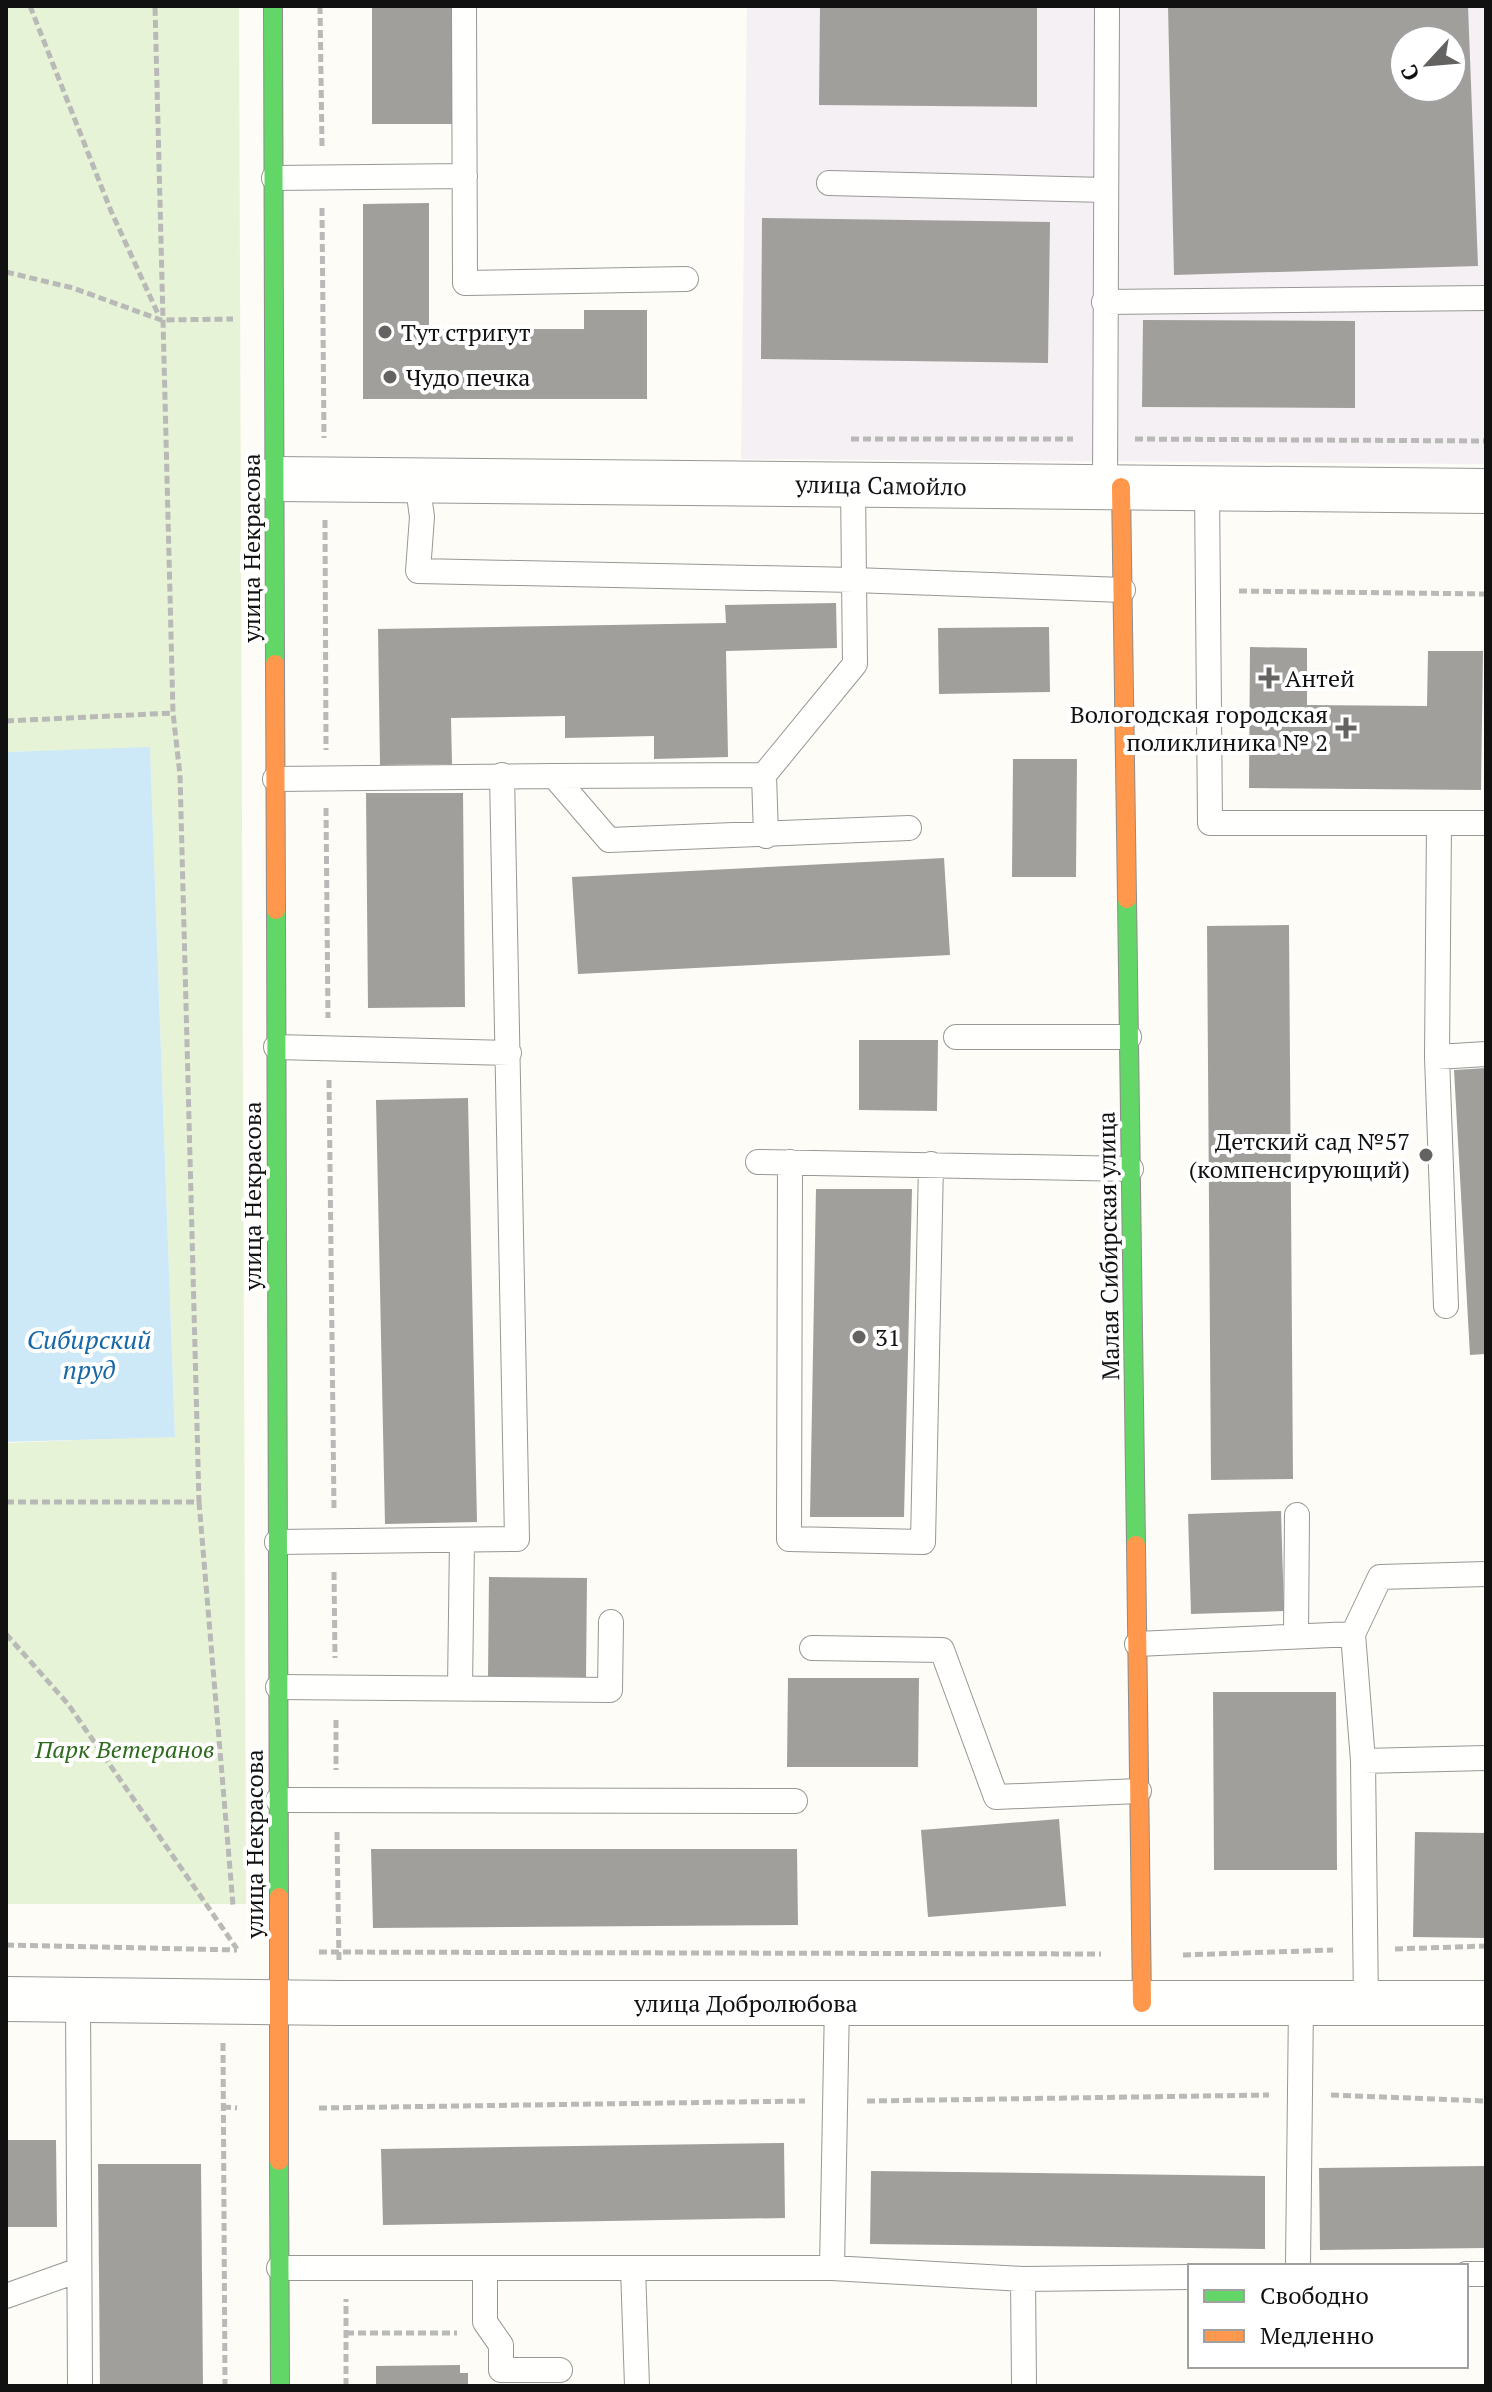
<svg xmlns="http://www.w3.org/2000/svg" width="1492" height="2392" viewBox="0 0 1492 2392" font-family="'PT Serif',serif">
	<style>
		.industrial { fill: #f5f0f3; fill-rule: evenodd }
		.green { fill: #e7f3d7 }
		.water { fill: #cde8f7 }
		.building { fill: #a19f9c; fill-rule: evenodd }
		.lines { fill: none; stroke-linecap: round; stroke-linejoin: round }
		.lane-casing { stroke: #979795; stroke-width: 26 }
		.street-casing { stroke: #979795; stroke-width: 46 }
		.fast-casing { stroke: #8e8d8b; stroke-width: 20 }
		.slow-casing { stroke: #8e8d8b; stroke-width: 20 }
		.path { stroke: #b9b9b8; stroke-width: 5; stroke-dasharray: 8 4; stroke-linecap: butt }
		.lane { stroke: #fffffe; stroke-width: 24 }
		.street { stroke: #fffffe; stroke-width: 44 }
		.fast { stroke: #63d668; stroke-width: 18 }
		.slow { stroke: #ff974d; stroke-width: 18 }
		.poi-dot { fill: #646362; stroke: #fff; stroke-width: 3 }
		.labels { text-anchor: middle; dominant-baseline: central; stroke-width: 8; stroke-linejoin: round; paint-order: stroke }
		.poi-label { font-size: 24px; fill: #111; stroke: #fff; text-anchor: start }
		.street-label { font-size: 24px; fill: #111; stroke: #fff }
		.park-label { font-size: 24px; font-style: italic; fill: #2f6b1f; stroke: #fff }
		.water-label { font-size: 26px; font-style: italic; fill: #1768a6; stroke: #fff }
	</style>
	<rect width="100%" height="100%" fill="#fdfcf7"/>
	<path class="industrial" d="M747 6H1486V464L741 459ZM1404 40H1452V88H1404Z"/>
	<path class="green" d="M6 6H239L246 1904H6V1443L175 1436 150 748 6 752Z"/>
	<path class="water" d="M150 747 175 1437 6 1442V752Z"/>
	<path class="building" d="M372 6H455V124H372Z
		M820 6H1037V107L819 105Z
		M1168 6H1468L1478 266 1174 275ZM1404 40H1452V88H1404Z
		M429 203V329H584V310H647V399H363V204Z
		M762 218 1050 222 1048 363 761 359Z
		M1143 320 1355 321V408L1142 407Z
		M836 603 837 648 726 651 728 757 654 759V736L565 738V716L451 718 452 764 380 765 378 629 726 623 725 605Z
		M1049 627 1050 692 939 694 938 628Z
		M1250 647 1307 648V705L1427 706 1428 651H1483L1481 790 1249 788Z
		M1013 759H1077L1076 877H1012Z
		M366 793H463L465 1007 368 1008Z
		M944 858 950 955 578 974 572 877Z
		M1289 925 1293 1479 1211 1480 1207 926Z
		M859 1040H938L937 1111 859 1110Z
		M1486 1068V1354L1470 1355 1454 1070Z
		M468 1098 477 1522 385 1524 376 1100Z
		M816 1189H912L904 1517H810Z
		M1281 1511 1284 1611 1191 1614 1188 1514Z
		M489 1577 587 1578 586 1677 488 1676Z
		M788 1678H919L918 1767H787Z
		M1213 1692H1336L1337 1870H1214Z
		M1059 1819 1066 1906 928 1917 921 1830Z
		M1415 1832 1486 1833V1938L1413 1937Z
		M371 1849H797L798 1925 373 1928Z
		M6 2140H56L57 2227H6Z
		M784 2143 785 2218 383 2225 381 2149Z
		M98 2164H201L203 2386H100Z
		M1486 2166V2248L1320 2250 1319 2168Z
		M871 2171 1265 2176V2249L870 2244Z
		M460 2365V2373H468V2386H376V2366Z"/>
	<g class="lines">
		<defs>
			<path id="lane" d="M464 6 465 283 686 279
				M274 178 465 176
				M829 183 1105 190
				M1104 302 1486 298
				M417 480 422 517 418 571 854 580 853 484
				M1105 487 1107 6
				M1207 488 1210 823H1486
				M554 776 764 775
				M275 779 554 776 609 840 909 828
				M1439 823 1437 1057 1446 1306
				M766 836 764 775 855 664 854 580 1123 590
				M956 1037H1129
				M276 1047 509 1053
				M1437 1057 1486 1054
				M758 1162 1131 1169
				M790 1162 789 1539 923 1542 931 1164
				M277 1542 517 1539 502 775
				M1353 1634 1380 1577 1486 1574
				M1296 1636 1297 1515
				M1137 1644 1353 1634 1363 1761 1486 1758
				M812 1648 942 1650 996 1797 1139 1791
				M278 1687 610 1690 611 1622
				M460 1688 462 1540
				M1363 1761 1366 2003
				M278 1800 795 1801
				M78 1999 80 2386
				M1298 2266 1301 2004
				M279 2268H832L1023 2279 1190 2277
				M485 2268V2322L501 2345V2370H560
				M633 2268 637 2386
				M832 2268 837 2003
				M1466 2274H1486
				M1023 2279 1024 2386
				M6 2296 79 2270"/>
			<path id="street" d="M275 479 1486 491
				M6 1999 339 2003H1486"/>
			<path id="fast" d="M273 6 275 664
				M1127 899 1136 1545
				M276 910 279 1897
				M279 2161 280 2386"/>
			<path id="slow" d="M1121 487 1127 899
				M275 664 276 910
				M1136 1545 1142 2003
				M279 1897V2161"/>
		</defs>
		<use href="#lane" class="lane-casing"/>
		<use href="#street" class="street-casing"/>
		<use href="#fast" class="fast-casing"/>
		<use href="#slow" class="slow-casing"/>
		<path class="path" d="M30 6 111 211 159 316
			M320 6 322 146
			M322 208 324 438
			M6 272 73 288 161 320 233 319
			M851 439H1073
			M1135 439 1486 441
			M325 520 326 750
			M1239 591 1486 594
			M6 721 173 713
			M326 808 328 1018
			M329 1080 334 1510
			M6 1502H199L180 775 173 713 155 6
			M199 1502 233 1905
			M334 1572 335 1658
			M6 1634 68 1704 237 1949
			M336 1720V1770
			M337 1832 339 1962
			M6 1945 237 1950
			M1395 1949 1486 1946
			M319 1952 1101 1954
			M1183 1955 1333 1950
			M223 2043 225 2386
			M1331 2095 1486 2101
			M867 2101 1269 2095
			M223 2107 237 2108
			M319 2108 805 2101
			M346 2333H457
			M346 2386V2299"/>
		<use href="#lane" class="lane"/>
		<use href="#street" class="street"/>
		<use href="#fast" class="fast"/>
		<use href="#slow" class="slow"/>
	</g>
	<g class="poi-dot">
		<circle cx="385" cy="332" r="8"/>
		<circle cx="390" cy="377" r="8"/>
		<path d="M1265 666h8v8h8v8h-8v8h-8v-8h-8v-8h8z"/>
		<path d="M1342 716h8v8h8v8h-8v8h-8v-8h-8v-8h8z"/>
		<circle cx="1426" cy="1155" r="8"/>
		<circle cx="859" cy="1337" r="8"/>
	</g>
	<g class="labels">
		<g class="poi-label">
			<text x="401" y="332">Тут стригут</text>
			<text x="406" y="377">Чудо печка</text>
			<text x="1285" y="678">Антей</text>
			<text x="1328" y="714" text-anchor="end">Вологодская городская<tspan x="1328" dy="28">поликлиника № 2</tspan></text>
			<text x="1410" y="1141" text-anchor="end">Детский сад №57<tspan x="1410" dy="28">(компенсирующий)</tspan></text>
			<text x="875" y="1337">31</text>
		</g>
		<g class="street-label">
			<text transform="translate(881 485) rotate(1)">улица Самойло</text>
			<text transform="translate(251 548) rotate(-90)">улица Некрасова</text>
			<text transform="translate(252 1196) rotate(-90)">улица Некрасова</text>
			<text transform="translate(1108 1246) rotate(-91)">Малая Сибирская улица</text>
			<text transform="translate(254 1844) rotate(-90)">улица Некрасова</text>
			<text x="746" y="2003">улица Добролюбова</text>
		</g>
		<g class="park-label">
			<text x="125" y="1749">Парк Ветеранов</text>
		</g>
		<g class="water-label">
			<text x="89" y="1339">Сибирский<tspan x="89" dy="30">пруд</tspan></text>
		</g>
	</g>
	<rect width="1492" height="2392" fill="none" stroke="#111111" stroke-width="16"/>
	<rect x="1188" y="2264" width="280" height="104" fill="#ffffff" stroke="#a0a0a0" stroke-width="2"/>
	<rect x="1204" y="2290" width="40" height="12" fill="#63d668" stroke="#a0a0a0" stroke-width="2"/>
	<text x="1260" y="2304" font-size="24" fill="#111111">Свободно</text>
	<rect x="1204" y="2330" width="40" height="12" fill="#ff974d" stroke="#a0a0a0" stroke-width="2"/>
	<text x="1260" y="2344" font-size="24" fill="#111111">Медленно</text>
	<g transform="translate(1428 64) rotate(244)"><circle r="38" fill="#ffffff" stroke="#a0a0a0" stroke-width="2"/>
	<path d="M0-6L14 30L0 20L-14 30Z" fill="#646362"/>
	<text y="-12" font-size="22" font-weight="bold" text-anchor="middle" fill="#111111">С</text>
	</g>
</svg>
